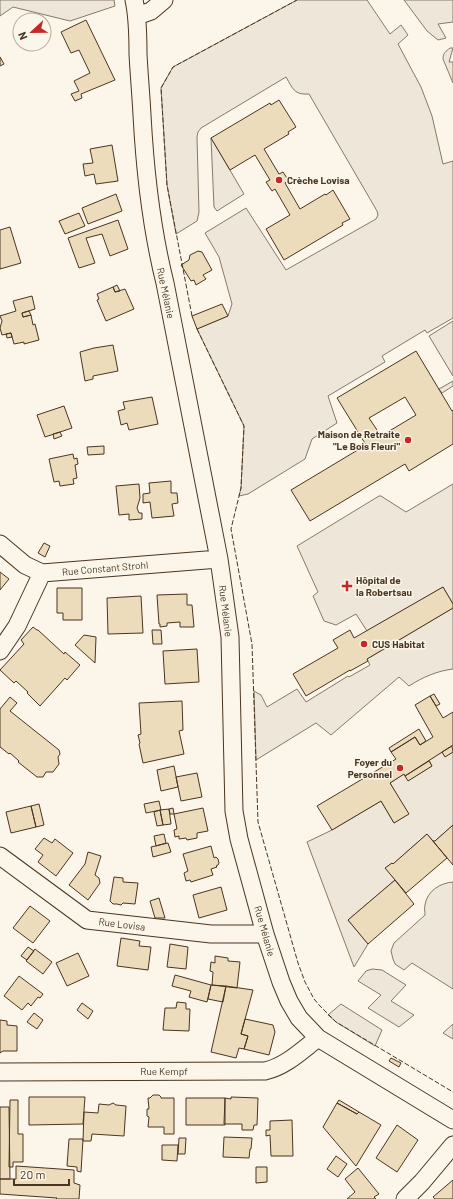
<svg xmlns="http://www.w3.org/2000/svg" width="453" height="1199" viewBox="0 0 453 1199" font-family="Barlow,sans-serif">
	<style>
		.green { fill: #ede6d9; stroke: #887966 }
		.building { fill: #ecdcbc; stroke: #4a3520; fill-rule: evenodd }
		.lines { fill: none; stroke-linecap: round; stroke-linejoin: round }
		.street-casing { stroke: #4a3520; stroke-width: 19 }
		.street { stroke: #fbf6e9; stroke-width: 17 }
		.fence { stroke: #4a3520; stroke-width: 1; stroke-dasharray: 5 2; stroke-linecap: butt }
		.poi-dot { fill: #c62828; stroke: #fbf6e9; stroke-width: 1.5 }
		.labels { text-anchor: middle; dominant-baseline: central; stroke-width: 3; stroke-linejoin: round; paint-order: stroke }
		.poi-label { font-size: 10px; font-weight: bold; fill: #4a3520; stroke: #fbf6e9; text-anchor: start }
		.street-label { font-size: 10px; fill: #4a3520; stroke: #fbf6e9 }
	</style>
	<rect width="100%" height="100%" fill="#fbf6e9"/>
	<path class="green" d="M0 0H114L115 6 70 21 13 7 0 16Z
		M297 0H367L390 34 401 25 408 35 398 44 421 87 432 116 443 164 453 161V318L427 333 425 330 382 356 385 362 328 396 337 423 312 439 305 459 248 494 239 496 241 488 244 426 197 329 228 316 232 304 219 257 205 233 246 208 286 270 376 219 378 215 377 211 309 94C294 95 293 89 286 77L201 128 198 132 197 137 199 212 197 221 176 234 167 185 161 88 173 67Z
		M404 0H453V22L438 24 446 38 438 40 427 31Z
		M450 48H453L449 62H453V83L443 59C443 53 446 51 450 48Z
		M211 138 244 194 217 211 214 207Z
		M453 321V376L429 336Z
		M453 381V386L442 393 439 389Z
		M453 484V604L443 587 367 631 356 614 336 625 324 621 313 596 318 592 297 546 379 496H381L406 512Z
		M453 608V669C437 671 423 677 409 686L399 677 331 735 316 723 256 760 254 691 261 695 267 707 297 689 306 702 348 676 349 677 370 665 367 659Z
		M442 752 445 756 453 752V825L435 841H433L427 834 393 864 392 863 386 868 395 880 348 920 368 944 354 967 307 842 332 830 381 801 394 823 408 814 390 783 404 774 409 780 432 766 429 760Z
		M453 882V989L412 963 404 970 395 964 393 959 391 951 394 943 425 915C425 912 424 908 425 905 427 891 440 883 453 882Z
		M372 969 382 970 406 985 391 1001 414 1015 399 1027 368 1008 381 995 358 981 366 971Z
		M341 1004 382 1030 375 1046 336 1022 328 1015Z
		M453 1024V1039L443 1033Z"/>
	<path class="building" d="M86 20 115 80 81 94 82 98 75 101 71 94 79 91 74 81 90 73 79 50 71 53 61 32Z
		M0 57 4 64 0 66Z
		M279 100 296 127 288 132 289 134 264 149 279 174 283 172 289 181 285 183 300 209 325 194 326 195 333 190 350 219 342 223 343 225 284 260 266 229 290 215 275 189 272 191 266 182 270 180 255 155 230 170 211 138 270 103 271 105Z
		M112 145 118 181 96 184 94 174 85 176 83 164 93 163 90 149Z
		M116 194 122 211 88 224 82 208Z
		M79 213 85 226 65 234 59 221Z
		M118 220 128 249 110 256 102 234 86 238 95 263 79 268 68 238Z
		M10 227 21 263 0 269V230Z
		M198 251 202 252 212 270 203 275 206 279 196 285 194 280 191 281 181 265 189 260 190 255Z
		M117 285 120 291 115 292 113 287Z
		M113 287 115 292 125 289 134 309 106 321 97 300 99 299 97 294Z
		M32 296 35 309 22 313 23 317 31 315 33 325 35 324 39 340 24 344V342L14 344 11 333 2 335 0 328 2 321 0 316 16 311 13 301Z
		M222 304 228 316 197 329 192 316Z
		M29 311 31 315 23 317 22 313Z
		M11 333 12 337 7 338 6 334Z
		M113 345 118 371 93 376V379L85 381 80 352 94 348Z
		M416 351 452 411 453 410V444L409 471 405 464 310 521 291 490 366 445 337 398ZM405 397 416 415 381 436 369 418Z
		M152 397 158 424 129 430 127 423 121 425 118 411 125 409 123 402Z
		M64 406 72 428 45 437 37 415Z
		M60 432 62 436 54 439 53 434Z
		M104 446V454L88 455 87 447Z
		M73 454 74 459 77 458 78 464 75 465 77 478 73 479 74 484 60 486 59 481 54 482 49 459Z
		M171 481V493H177L178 503 172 504 174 516 152 518 150 502 143 503V494L150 493 149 483Z
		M139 484 140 498 137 508 139 513H142V519L129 520V514L119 515 116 486Z
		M44 543 50 546 45 557 38 553Z
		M0 572 9 579 0 590Z
		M443 587 453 604V608L367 659 368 661 350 671V670L306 696 293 674 338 648 333 640 350 630 354 638Z
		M57 588H82V620H63V613H57Z
		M187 594V605H192L194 627H180V622L167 623V626L160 627V624H159L157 595Z
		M141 596 143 633 108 634 107 598Z
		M33 627 37 630H38L64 654 65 652 80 665 67 680 65 678 40 706 27 693 28 692 16 681 14 683 0 670 24 644 21 640Z
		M152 630H161L162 644H153Z
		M84 635 96 637 95 663 75 645Z
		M197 649 199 682 165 684 163 651Z
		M434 694 440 704 436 706 430 696Z
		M430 696 443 718 453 712V745L405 776 404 774 390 783 409 814 394 823 381 801 332 830 317 806 396 759 391 752 404 744 415 737 420 745 433 737 415 705Z
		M10 697 17 703 10 711 59 750 60 754 58 757 59 764 53 772H46L43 777H37L18 762 19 761 10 753 9 754 0 747V709Z
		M182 701 183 730 179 731 184 754 143 763 139 744 140 743 138 735 141 734 139 703Z
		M419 729 426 741 420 745 415 737 391 752 389 748Z
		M452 746 453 752 445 757 442 752Z
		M429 761 432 766 408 781 405 776Z
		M174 766 178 787 161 791 157 770Z
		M197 773 202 797 181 801 176 777Z
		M159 801 161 810 146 813 144 804Z
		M39 804 44 825 36 827 31 806Z
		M31 806 36 827 11 833 6 812Z
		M173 808 174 814H170L169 809Z
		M203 808 208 831 197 833V838L187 840 186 838 179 839V836L175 837 174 830 177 829 174 814Z
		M169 809 171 824 163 825 160 810Z
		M160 810 163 825 157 826 154 812Z
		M453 825V865L433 841H435Z
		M164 834 166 843 156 846 154 836Z
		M427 834 447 858 406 893 385 868 392 863 393 864Z
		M44 838 52 843 55 839 73 853 56 876 38 862 43 855 35 849Z
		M168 843 171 852 153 857 151 847Z
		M211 846 214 858 216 857 218 859 219 863 218 865 216 866 217 867 211 869 213 875 191 882 190 880 186 881 184 873 188 871 183 854Z
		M88 852 101 856 95 875 99 878 100 883 88 900 69 885 85 864Z
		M114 877 123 878V882L138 883 135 904 123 903 121 905 117 904H113L110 901Z
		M395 880 414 904 368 944 348 920Z
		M221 887 227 910 199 918 193 895Z
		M159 898 165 918H155L150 901Z
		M30 906 50 921 33 943 13 928Z
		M121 938 140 941 139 946 151 947 148 970 117 966Z
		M170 944 188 947 186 969 167 967Z
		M28 947 34 951 27 960 21 956Z
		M35 949 52 962 43 974 26 961Z
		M78 953 89 976 67 986 56 963Z
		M215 956 228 958V961L240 962 237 988 212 985 213 972 210 971 211 962 215 963Z
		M175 975 211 985 207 1002 189 997 191 991 172 986Z
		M19 976 43 994 40 998 38 997 31 1006 28 1003 22 1010 4 996Z
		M211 985 226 986 223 1002 208 999Z
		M226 986 253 990 241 1034 248 1036 244 1049 239 1048 236 1058 211 1052Z
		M177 1002 186 1003V1009H190L189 1031 163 1030 165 1008H176Z
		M82 1003 93 1011 88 1019 77 1010Z
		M34 1013 43 1020 37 1029 27 1022Z
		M245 1019 273 1025 275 1032 269 1055 244 1049 248 1036 241 1034Z
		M0 1020 7 1021V1025L17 1026V1051H3L0 1053Z
		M391 1058 401 1063 399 1067 389 1061Z
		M153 1095H159L161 1097V1098H174V1134H164V1127H148L149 1117 147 1116V1109H149L148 1098H150Z
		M29 1097H85L83 1124 29 1125Z
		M231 1097 258 1098 257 1125H254L253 1130H242V1124H224L225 1098 231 1099Z
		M186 1098H225V1125H186Z
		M10 1100H18V1134H23V1162H13V1167H9Z
		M339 1100 359 1112 357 1114 337 1103Z
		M113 1103 116 1105 126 1106 124 1136 92 1134 91 1141H83L84 1112 98 1113 99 1104 109 1105Z
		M337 1103 357 1114 359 1112 381 1125 356 1166 323 1127Z
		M0 1107H9L10 1179H0Z
		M292 1120 293 1156H271L270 1135 266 1136V1130H270V1121Z
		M397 1125 418 1140 397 1172 376 1158Z
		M224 1137 252 1138 251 1149H250L249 1158 223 1157Z
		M179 1138H186L185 1154H178Z
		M69 1139H83L81 1172 77 1171V1167L67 1166Z
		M162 1145H178L177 1161 162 1160Z
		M336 1156 347 1164 338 1177 327 1169Z
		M16 1166 74 1170V1183L80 1185 79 1199H56L57 1198 0 1194V1179H16Z
		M256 1167H267V1182L256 1183Z
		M358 1168 379 1194 374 1197 376 1199H347L355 1192 345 1179Z
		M453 1180V1199H435L433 1197Z"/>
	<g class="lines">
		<defs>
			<path id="street" d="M134 0C138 18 138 36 138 54 139 74 141 95 142 115 145 171 151 227 165 283L219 559 230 637 234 811 239 839 265 934 281 982 289 1001 299 1018 318 1038 453 1120
				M137 16 151 11 164 0
				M0 544 25 565 42 573 219 559
				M0 651 17 626 42 573
				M0 856 87 920 211 934H265
				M0 1072 265 1071C286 1066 301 1051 318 1038
				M405 1199 422 1182 453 1145"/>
		</defs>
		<use href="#street" class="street-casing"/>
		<use href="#street" class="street"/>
		<path class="fence" d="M192 316 167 185 161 88 173 67 297 0
			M197 329 244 426 241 488 231 529 252 644 258 822 298 963 305 982 314 999 320 1006 336 1022 453 1092"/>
	</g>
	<g class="poi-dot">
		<circle cx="279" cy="180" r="4"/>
		<circle cx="408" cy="440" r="4"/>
		<path d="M345 580h4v4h4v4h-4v4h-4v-4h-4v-4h4z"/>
		<circle cx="364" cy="644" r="4"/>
		<circle cx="400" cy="768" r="4"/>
	</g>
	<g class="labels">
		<g class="poi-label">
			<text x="287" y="180">Crèche Lovisa</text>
			<text x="400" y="434" text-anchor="end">Maison de Retraite<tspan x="400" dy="12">"Le Bois Fleuri"</tspan></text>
			<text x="356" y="580">Hôpital de<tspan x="356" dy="12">la Robertsau</tspan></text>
			<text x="372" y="644">CUS Habitat</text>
			<text x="392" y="762" text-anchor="end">Foyer du<tspan x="392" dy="12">Personnel</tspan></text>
		</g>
		<g class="street-label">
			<text transform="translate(166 293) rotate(78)">Rue Mélanie</text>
			<text transform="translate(105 568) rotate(-5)">Rue Constant Strohl</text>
			<text transform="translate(226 611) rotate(83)">Rue Mélanie</text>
			<text transform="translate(122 924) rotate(7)">Rue Lovisa</text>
			<text transform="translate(265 931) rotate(74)">Rue Mélanie</text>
			<text x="164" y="1071">Rue Kempf</text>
		</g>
	</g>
	<g transform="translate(32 32) rotate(248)"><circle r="19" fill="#fbf6e9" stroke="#b4a999"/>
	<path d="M0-3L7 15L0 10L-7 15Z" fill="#c62828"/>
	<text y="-6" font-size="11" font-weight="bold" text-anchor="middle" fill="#4a3520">N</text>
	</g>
	<path d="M14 1179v6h55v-6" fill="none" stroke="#4a3520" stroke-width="2"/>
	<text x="20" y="1179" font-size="12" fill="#4a3520" stroke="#fbf6e9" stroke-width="3" paint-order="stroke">20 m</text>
</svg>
